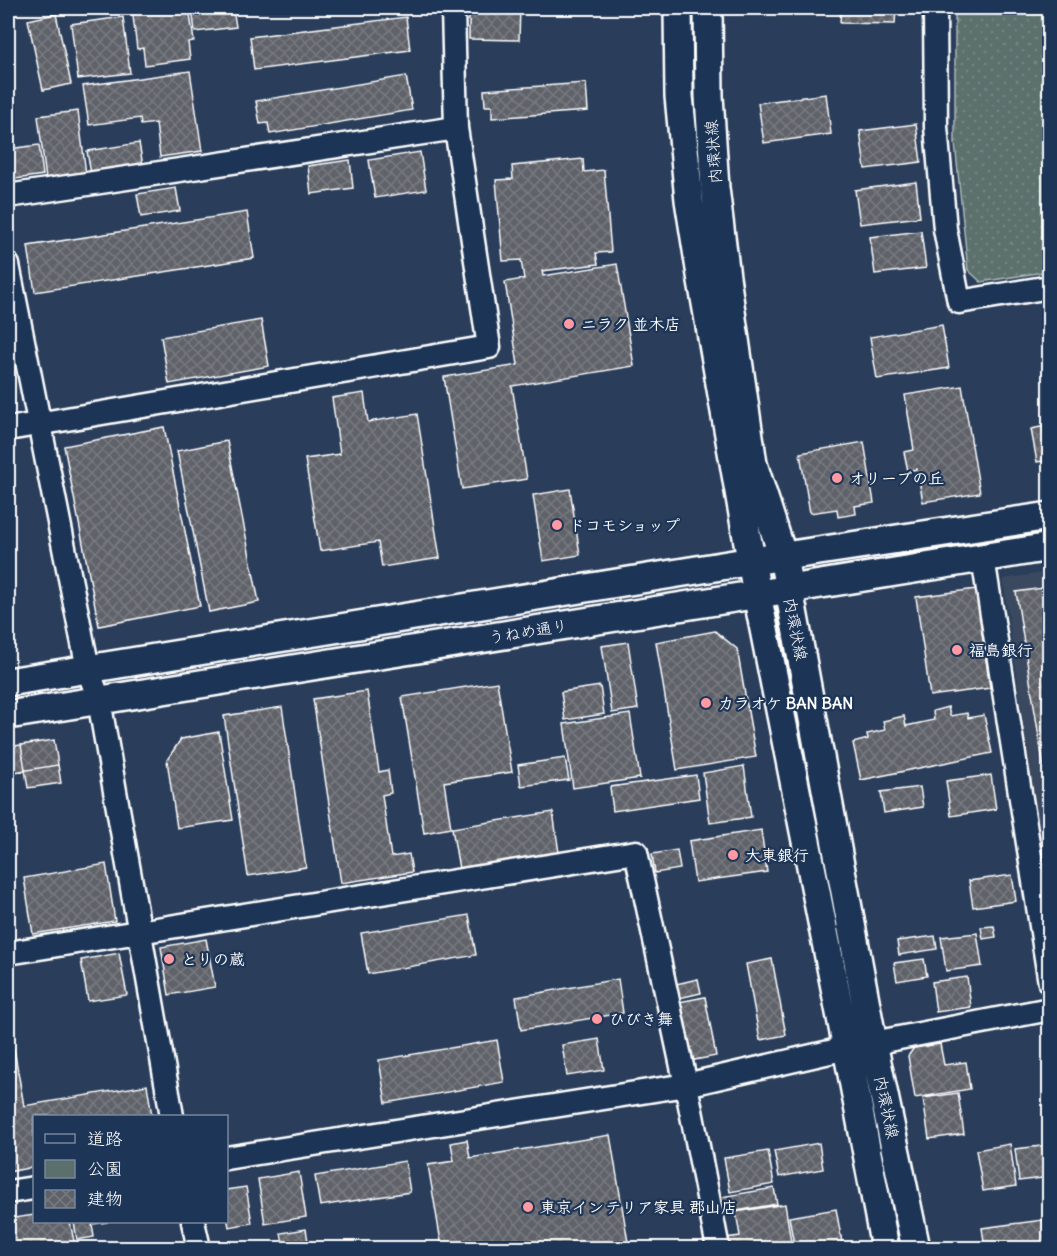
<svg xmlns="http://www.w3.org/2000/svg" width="1057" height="1256" viewBox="0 0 1057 1256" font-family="Delius,'Klee One',sans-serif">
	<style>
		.built { fill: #3a4960 }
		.green { fill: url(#green-dots); stroke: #adb8b6; stroke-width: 1.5 }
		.building { fill: url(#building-cross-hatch); stroke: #fff; stroke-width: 1.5 }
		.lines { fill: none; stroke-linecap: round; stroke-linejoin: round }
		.minor-casing { stroke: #fff; stroke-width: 27 }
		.tertiary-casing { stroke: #fff; stroke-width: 32 }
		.minor { stroke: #1d3557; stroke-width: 22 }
		.tertiary { stroke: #1d3557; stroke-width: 27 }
		.poi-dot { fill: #ff9aa2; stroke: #1d3557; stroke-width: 2 }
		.labels { text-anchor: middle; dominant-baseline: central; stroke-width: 4.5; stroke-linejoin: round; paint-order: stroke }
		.street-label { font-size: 16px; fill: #fff; stroke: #1d3557 }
		.poi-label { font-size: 16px; font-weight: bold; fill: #fff; stroke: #1d3557; text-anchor: start }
	</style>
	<defs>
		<pattern id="green-dots" width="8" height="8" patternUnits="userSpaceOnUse" patternTransform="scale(1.5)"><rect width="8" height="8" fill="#5b706c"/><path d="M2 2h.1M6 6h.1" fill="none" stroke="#748582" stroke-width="1.8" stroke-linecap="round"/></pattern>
		<pattern id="building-cross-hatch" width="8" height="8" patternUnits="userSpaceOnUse" patternTransform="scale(1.5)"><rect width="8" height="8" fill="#60626a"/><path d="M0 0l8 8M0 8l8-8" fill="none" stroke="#787a80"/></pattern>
	</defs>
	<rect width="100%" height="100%" fill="#2a3e5b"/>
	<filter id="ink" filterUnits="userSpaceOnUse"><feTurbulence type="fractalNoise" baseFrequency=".0167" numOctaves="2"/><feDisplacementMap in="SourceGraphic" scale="12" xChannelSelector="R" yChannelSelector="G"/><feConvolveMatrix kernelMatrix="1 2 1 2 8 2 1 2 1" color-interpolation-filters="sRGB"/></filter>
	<g filter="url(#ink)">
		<path class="built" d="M1049 572V901L1003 579Z"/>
		<path class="green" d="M955 8H1049V271L981 282 968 270 955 143Z"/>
		<path class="building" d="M132 8H189L194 41 188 42 190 59 145 65 143 48 137 49Z
			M192 8H233L236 27 195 32Z
			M469 8H520L519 40 469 39Z
			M841 8H896L895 24 840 23Z
			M56 14 71 84 43 90 28 20Z
			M123 17 130 73 78 79 71 24Z
			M406 17 410 50 254 70 250 37Z
			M190 71 202 151 160 157 156 123 141 125 140 118 89 125 83 86Z
			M406 76 412 110 270 134 268 123 260 124 256 101Z
			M586 83 588 111 492 118V106H485L484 90Z
			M826 94 831 134 764 143 758 103Z
			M78 111 86 174 46 179 38 116Z
			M916 124 921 162 865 169 860 131Z
			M139 143 143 166 91 174 87 151Z
			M39 145 43 175 8 180V149Z
			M420 152 426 190 375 198 369 160Z
			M583 159 584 172 604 170 611 252 596 253 598 264 542 271 543 276 617 264 634 366 512 386 527 479 462 489 444 377 518 365 505 282 524 279 521 260 503 261 496 180 513 179 512 166Z
			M350 160 353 188 311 194 308 166Z
			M916 182 920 217 860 224 855 190Z
			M176 188 180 211 141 217 137 194Z
			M247 212 254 258 35 292 28 246Z
			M921 231 926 268 875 274 870 237Z
			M261 320 269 366 169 384 161 337Z
			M942 325 949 368 877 379 870 337Z
			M962 386 980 493 923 502 917 469 908 471 904 452 914 450 905 395Z
			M364 393 368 422 417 414 440 558 382 567 378 542 320 551 305 459 340 454 332 398Z
			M1050 425V460L1037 462 1031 429Z
			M164 427 200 606 99 626 64 446Z
			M227 441 259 602 209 612 177 451Z
			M864 442 874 503 855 506 856 514 838 517 837 509 810 513 800 453Z
			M570 489 580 555 543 561 533 495Z
			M1050 587V807L1016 592Z
			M976 589 990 688 930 696 916 597Z
			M715 631 737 649 756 757 677 770 656 642Z
			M628 642 638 709 612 713 602 646Z
			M497 682 512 772 444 782 451 828 424 833 402 697Z
			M600 686 604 714 565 720 561 692Z
			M367 691 379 772 388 770 391 793 382 795 391 857 409 854 412 872 341 883 313 699Z
			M282 707 306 867 248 876 224 716Z
			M948 707 950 716 967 713 968 718 984 715 992 753 861 780 853 743 868 739 867 734 885 730 883 721 904 716 906 726 934 720 933 711Z
			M630 714 640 778 573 788 564 724Z
			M219 732 233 820 177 828 167 760 181 739Z
			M54 740 58 765 8 773V747Z
			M54 740 61 783 28 788 21 745Z
			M565 758 569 780 521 786 518 765Z
			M744 766 751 817 710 823 703 773Z
			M696 775 699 798 613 811 610 787Z
			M991 775 996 809 951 816 946 781Z
			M920 787 923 807 884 813 881 792Z
			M553 812 559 853 459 869 452 828Z
			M761 830 767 872 695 882 689 841Z
			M677 850 680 869 655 873 652 854Z
			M106 864 115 921 33 934 24 878Z
			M1012 875 1016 901 973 907 969 881Z
			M469 915 476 955 368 974 361 933Z
			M994 926 996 937 983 939 981 927Z
			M977 933 982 966 946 971 941 937Z
			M935 936 937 949 899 955 897 941Z
			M206 939 215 987 169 995 161 947Z
			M119 953 127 995 88 1001 81 960Z
			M772 959 786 1035 760 1040 746 964Z
			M924 959 927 976 897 981 894 963Z
			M967 977 971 1007 936 1012 932 982Z
			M618 979 623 1013 521 1030 516 997Z
			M698 979 701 993 679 998 676 984Z
			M705 997 716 1056 689 1061 679 1002Z
			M599 1039 604 1070 567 1076 562 1045Z
			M497 1040 504 1082 386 1103 379 1060Z
			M940 1044 944 1065 966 1062 970 1089 915 1098 908 1056 914 1048Z
			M14 1049 24 1106 147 1085 152 1116H34V1167L8 1172V1050Z
			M958 1093 964 1134 929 1139 923 1098Z
			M610 1135 629 1248H442L428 1165 454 1161 451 1143 467 1140 470 1158Z
			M819 1143 823 1169 779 1177 774 1151Z
			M1010 1144 1016 1186 983 1191 976 1150Z
			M1050 1145V1177L1019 1181 1015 1149Z
			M768 1151 774 1184 730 1192 724 1158Z
			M405 1161 410 1192 320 1206 315 1176Z
			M299 1172 306 1217 265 1224 258 1179Z
			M246 1187 252 1223 229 1227 226 1212V1190Z
			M774 1188 777 1204 724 1213 721 1197Z
			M785 1204 792 1248H728L726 1238 740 1236 736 1212Z
			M836 1209 843 1248H807L806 1244 794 1245 789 1217Z
			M34 1215V1222H70L75 1246 58 1248H10L8 1234V1219Z
			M1050 1219V1248H985L982 1228Z
			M74 1222H108L92 1224 94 1237 77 1240Z
			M306 1229 309 1248H284L281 1233Z"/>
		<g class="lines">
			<defs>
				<path id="minor" d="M935 8 936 127 945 229 959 302 1050 287
					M8 196 456 128
					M8 265 88 669 99 700 172 1116
					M8 429 489 347 456 128 453 8
					M983 558 1050 983
					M8 953 636 852 686 1085 718 1248
					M226 1158 686 1085 847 1048 1050 1009
					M8 1192 34 1188
					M193 1222 199 1248"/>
				<path id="tertiary" d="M678 8 679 96 689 200 701 275 757 594 847 1048 885 1248
					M708 8 709 96 715 188 726 277 753 464 783 557 873 1043 916 1248
					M8 682 752 561 1050 516
					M8 715 1050 547"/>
			</defs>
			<use href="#minor" class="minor-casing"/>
			<use href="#tertiary" class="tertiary-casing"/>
			<use href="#minor" class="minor"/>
			<use href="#tertiary" class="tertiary"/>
		</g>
	</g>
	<g class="poi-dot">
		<circle cx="569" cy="324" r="6"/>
		<circle cx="837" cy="478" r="6"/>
		<circle cx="557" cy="525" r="6"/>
		<circle cx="957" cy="650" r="6"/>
		<circle cx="706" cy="703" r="6"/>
		<circle cx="733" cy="855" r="6"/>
		<circle cx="169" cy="959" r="6"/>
		<circle cx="597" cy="1019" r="6"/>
		<circle cx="528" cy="1207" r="6"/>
	</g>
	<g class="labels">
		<g class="street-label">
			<text transform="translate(713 152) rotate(-94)">内環状線</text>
			<text transform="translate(796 629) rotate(79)">内環状線</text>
			<text transform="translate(528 631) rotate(-9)">うねめ通り</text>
			<text transform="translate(887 1107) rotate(78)">内環状線</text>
		</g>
		<g class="poi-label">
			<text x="581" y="324">ニラク 並木店</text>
			<text x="849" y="478">オリーブの丘</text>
			<text x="569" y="525">ドコモショップ</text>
			<text x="969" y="650">福島銀行</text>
			<text x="718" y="703">カラオケ BAN BAN</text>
			<text x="745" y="855">大東銀行</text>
			<text x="181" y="959">とりの蔵</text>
			<text x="609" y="1019">ひびき舞</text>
			<text x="540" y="1207">東京インテリア家具 郡山店</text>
		</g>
	</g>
	<rect width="1057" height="1256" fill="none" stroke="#1d3557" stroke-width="30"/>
	<rect x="15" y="15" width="1027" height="1226" fill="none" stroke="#fff" stroke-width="2" filter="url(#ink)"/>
	<rect x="33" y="1115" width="195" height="108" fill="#1d3557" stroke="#77869a" stroke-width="1.5"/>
	<rect x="45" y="1134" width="30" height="9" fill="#1d3557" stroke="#77869a" stroke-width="1.5"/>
	<text x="87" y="1145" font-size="18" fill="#ffffff">道路</text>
	<rect x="45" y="1160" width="30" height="18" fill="#5b706c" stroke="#77869a" stroke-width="1.5"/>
	<text x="87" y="1175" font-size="18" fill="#ffffff">公園</text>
	<rect x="45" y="1190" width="30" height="18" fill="url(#building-cross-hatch)" stroke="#77869a" stroke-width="1.5"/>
	<text x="87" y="1205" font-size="18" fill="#ffffff">建物</text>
</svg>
